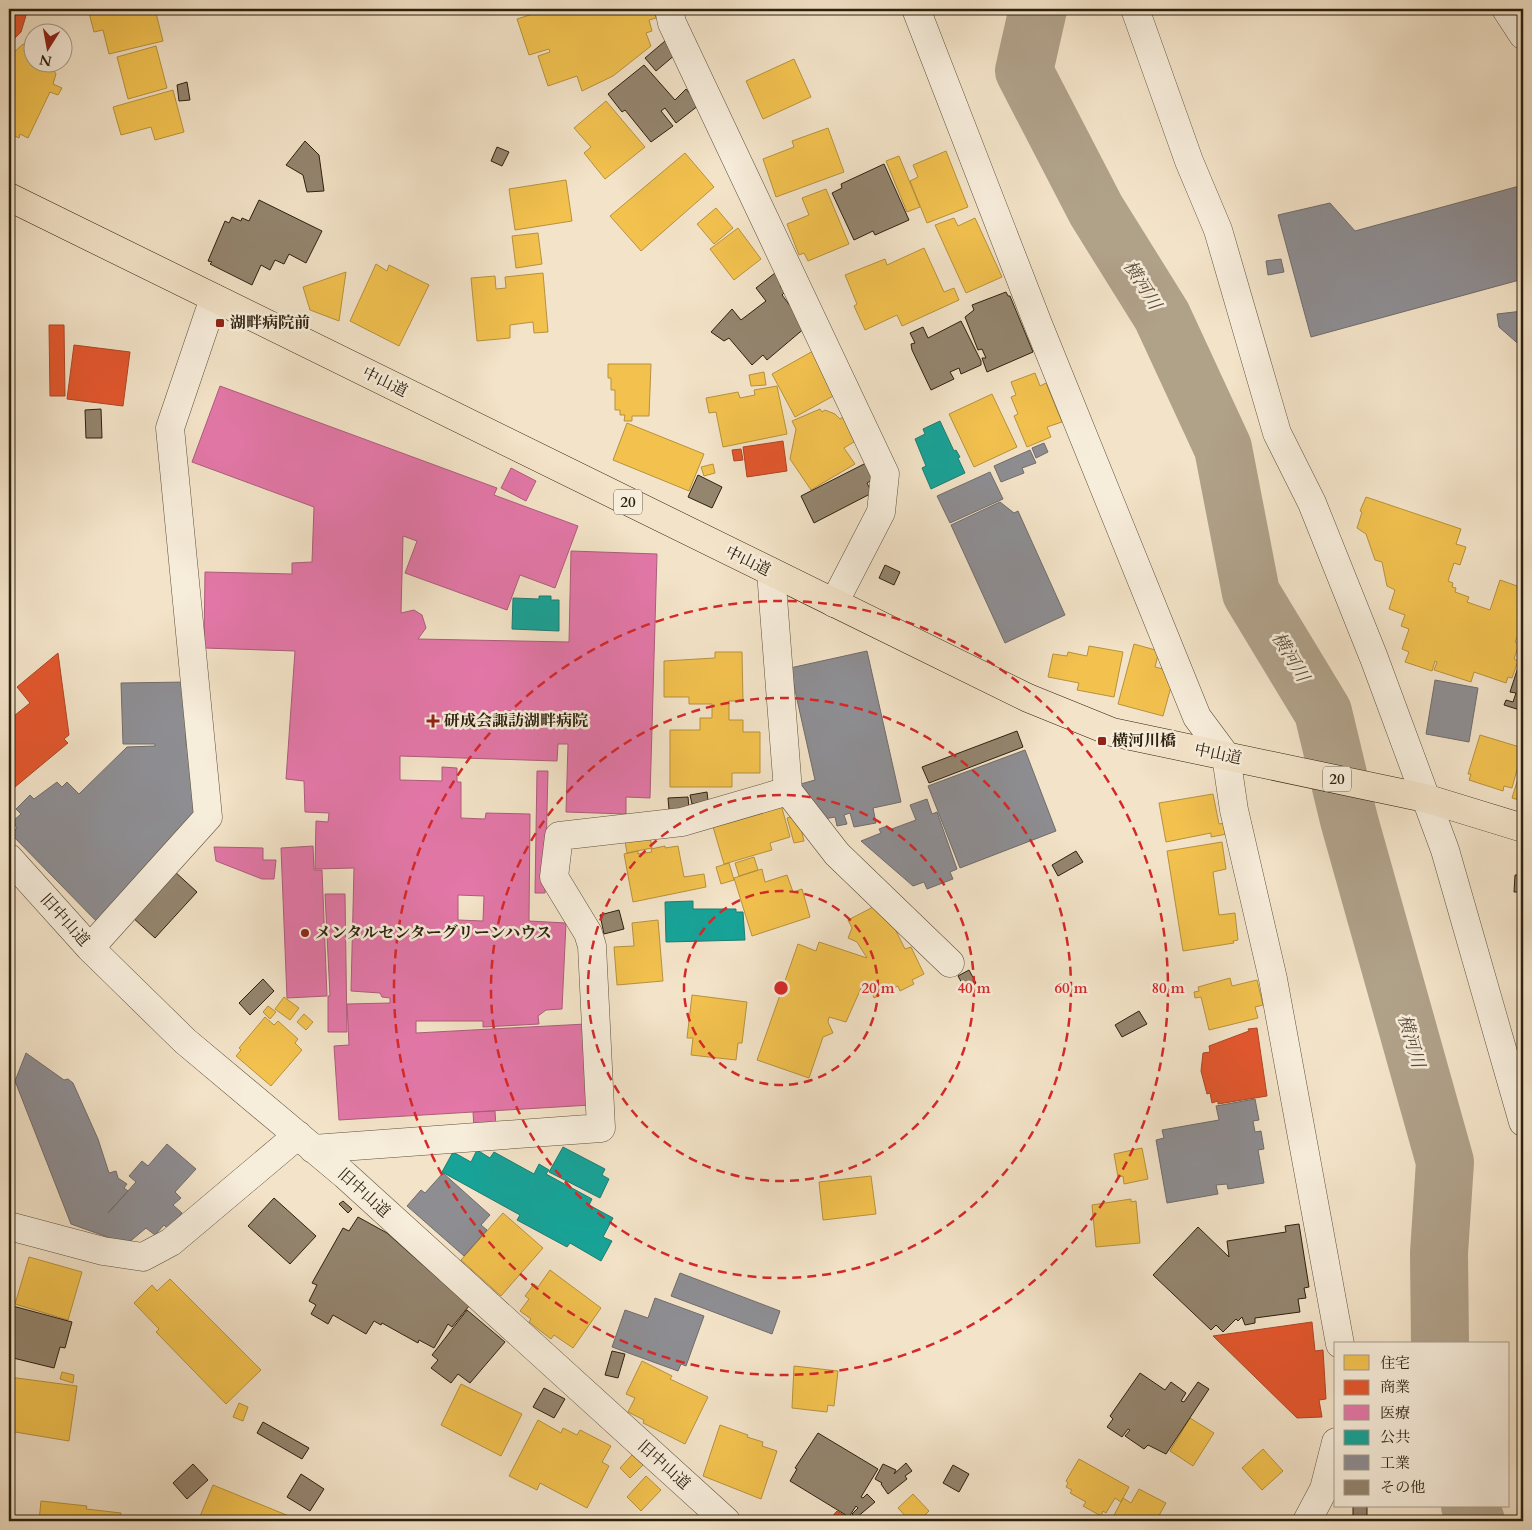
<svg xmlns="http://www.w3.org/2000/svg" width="1532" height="1530" viewBox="0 0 1532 1530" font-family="Cardo,'Noto Serif JP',serif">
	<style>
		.homes { fill: #f2c14e; stroke: #b7913b }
		.shops { fill: #e4572e; stroke: #ad4624 }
		.health { fill: #e377a8; stroke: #ac5d7a; fill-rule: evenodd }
		.public { fill: #17a398; stroke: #1e7c6f }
		.industry { fill: #8d8d92; stroke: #706c6a }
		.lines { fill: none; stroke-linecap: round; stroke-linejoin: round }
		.river { stroke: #b0a189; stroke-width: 58 }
		.building { fill: #94856f; stroke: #2d200e }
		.street-casing { stroke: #5e513c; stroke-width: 29 }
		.highway-casing { stroke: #2d200e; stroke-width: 29 }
		.street { stroke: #f7eddb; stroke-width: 28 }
		.highway { stroke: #f3e3c8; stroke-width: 28 }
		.ring { fill: none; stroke: #d62828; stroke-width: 2.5; stroke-dasharray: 9 6 }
		.poi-dot { fill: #8f2418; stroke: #f7eddb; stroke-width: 2 }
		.labels { text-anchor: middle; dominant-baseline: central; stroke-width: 5; stroke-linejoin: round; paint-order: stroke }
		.shield { fill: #f7eddb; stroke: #6a5e4c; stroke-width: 1 }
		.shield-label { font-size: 15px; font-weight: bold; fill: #2d200e }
		.poi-label { font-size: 16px; font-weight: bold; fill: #2d200e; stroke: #f7eddb; text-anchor: start }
		.street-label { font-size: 16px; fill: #2d200e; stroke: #f7eddb }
		.water-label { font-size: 18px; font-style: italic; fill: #5b4d39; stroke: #f7eddb }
		.centre { fill: #d62828; stroke: #f7eddb; stroke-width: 2.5 }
		.ring-label { font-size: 15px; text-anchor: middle; font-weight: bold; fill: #d62828; stroke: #f7eddb; stroke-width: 5; stroke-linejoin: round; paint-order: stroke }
	</style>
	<rect width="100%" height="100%" fill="#f3e3c8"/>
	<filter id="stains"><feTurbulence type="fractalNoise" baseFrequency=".004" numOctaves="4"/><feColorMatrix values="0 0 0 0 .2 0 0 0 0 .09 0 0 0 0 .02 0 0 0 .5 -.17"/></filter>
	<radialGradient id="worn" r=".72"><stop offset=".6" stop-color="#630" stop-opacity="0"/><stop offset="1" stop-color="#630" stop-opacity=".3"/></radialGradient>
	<path class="homes" d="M88 9H155L163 41 109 54 103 30 94 32Z
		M541 9H653L656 18 649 20 652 31 646 33 651 46 613 76 582 91 577 76 548 86 538 56 550 52 549 49 529 55 517 19 542 11Z
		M23 44 32 48V62H48L56 74 53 84 62 88 58 95 50 92 28 138 20 134 19 138 9 133V57Z
		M156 46 167 88 128 99 117 57Z
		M794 59 811 97 763 119 746 81Z
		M173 90 184 132 155 140 151 127 121 135 113 107Z
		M606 101 645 147 605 179 584 153 591 147 574 128Z
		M828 128 844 172 776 197 763 159 794 147 792 141Z
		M946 151 968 207 927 223 910 181 918 177 913 165Z
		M685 153 714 187 641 251 610 216Z
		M899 156 920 207 907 212 886 161Z
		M566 180 572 221 515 230 509 189Z
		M826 189 849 244 808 261 804 253 799 255 787 224 809 215 802 198Z
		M716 208 733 228 714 244 697 224Z
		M954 218 958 226 975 218 1002 277 966 293 935 225Z
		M738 228 761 259 734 280 710 249Z
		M538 233 542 264 516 268 512 236Z
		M924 248 944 292 954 288 959 300 902 326 897 315 865 330 854 306 857 304 845 275 885 259 887 265Z
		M376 264 387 271 389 265 429 285 399 346 350 321Z
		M346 272 339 321 310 310 303 287Z
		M543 273 548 332 534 333 533 322 510 325V338L477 341 471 278 495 276 496 289 506 288 505 277Z
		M813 351 837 394 795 417 772 374Z
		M608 364H651L649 416H632V421H624L625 415H620V410H615V390H611V378H608Z
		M764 372 766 385 751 386 749 375Z
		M1035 373 1040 386 1046 383 1062 422 1047 427 1051 437 1027 447 1014 416 1018 414 1011 397 1016 395 1011 382Z
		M777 386 787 434 723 447 716 412 709 413 706 398 738 392 740 398 755 395 754 390Z
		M992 394 1017 447 974 467 949 414Z
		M820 409 822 412 825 410 835 414 840 419 843 417 857 440 844 448 855 464 811 490 790 459 796 429 792 421Z
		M627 423 704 454 689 491 613 460Z
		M713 464 715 473 704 476 701 467Z
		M1366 497 1461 529 1456 544 1466 547 1460 565 1454 563 1448 581 1453 583 1452 587 1456 588 1455 592 1469 597 1467 602 1490 610 1500 580 1523 588V622L1519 632 1523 633V635L1522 639 1517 637 1515 642 1519 644 1514 659 1518 661 1512 678 1508 677 1506 683 1474 672 1471 682 1434 670 1437 662 1435 661 1432 671 1405 662 1409 652 1402 649 1409 629 1401 626 1405 615 1389 609 1395 590 1387 586 1382 562 1375 560 1366 534 1357 528 1362 512 1360 511Z
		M1134 644 1159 651 1155 667 1175 672 1163 716 1118 704Z
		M1089 646 1123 652 1114 697 1077 690 1079 683 1048 677 1053 654 1067 656 1068 652 1087 656Z
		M715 652H742L743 701H729V720H743V732H760V773H732V787H670V730H700V718H712V704H689V697H664V661L715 658Z
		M1480 735 1523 748 1512 788 1504 786 1503 791 1469 780 1471 774H1468Z
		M1519 775 1523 776V801L1512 798Z
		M1213 794 1219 824 1231 822 1232 833 1211 837V833L1166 842 1159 803Z
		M780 801 790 837 770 843 772 850 724 864 711 820Z
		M798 816 804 841 794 843 787 818Z
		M649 831 652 848 627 853 624 836Z
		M1222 842 1226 869 1213 872 1219 915 1235 913 1238 940 1233 941 1234 943 1183 951 1167 851Z
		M665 846V848L678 846 684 877 704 874 706 887 633 902 624 854 638 851V854L652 852 651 849Z
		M754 857 758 870 739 876 735 863Z
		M729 863 734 880 721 884 716 867Z
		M762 869 765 882 787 875 793 892 802 889 810 917 752 936 734 878Z
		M877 905 888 915 905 949 911 947 924 974 912 980 914 984 900 991 898 986 874 998 870 988 862 986 846 1022 829 1017 828 1022 833 1033 823 1037 809 1078 757 1060 798 944 816 951 819 942 867 958 857 942 848 938 852 928 848 920Z
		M658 920 663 981 617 985 614 947 634 946 632 923Z
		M1230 978 1232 986 1257 980 1263 1005 1255 1007 1258 1018 1209 1030 1201 997 1195 998 1194 992 1199 991 1198 987Z
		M692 995 747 1002 742 1043H738L736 1060 691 1055 693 1038H687Z
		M284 997 299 1008 290 1020 275 1009Z
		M268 1006 276 1012 270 1019 263 1012Z
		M304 1014 313 1022 306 1030 297 1022Z
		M265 1017 274 1025 278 1021 298 1039 295 1043 302 1050 271 1086 236 1056 241 1050 239 1048Z
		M1142 1148 1148 1179 1124 1184 1123 1176 1118 1177 1114 1154Z
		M871 1176 876 1214 823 1220 819 1182Z
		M1131 1199V1202L1136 1201 1140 1243 1096 1247 1092 1205Z
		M503 1213 543 1248 501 1296 461 1260Z
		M29 1257 82 1272 68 1320 15 1304Z
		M550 1270 601 1308 573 1348 554 1335 551 1339 529 1322 531 1319 520 1311 529 1299 525 1296 534 1284 538 1287Z
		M170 1279 261 1370 226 1404 156 1332 159 1329 134 1303 152 1285 157 1291Z
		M642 1361 672 1376 670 1379 708 1397 685 1444 643 1423 644 1420 628 1412 635 1398 626 1394Z
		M794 1366 838 1371 834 1406 828 1405 827 1412 792 1408Z
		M62 1372 74 1375 73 1383 60 1379Z
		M9 1377 77 1386 69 1441 9 1431Z
		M461 1384 522 1414 501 1456 441 1425Z
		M239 1403 248 1407 243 1421 233 1417Z
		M1190 1418 1214 1433 1193 1466 1170 1451Z
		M538 1420 561 1433 563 1428 577 1435 580 1430 611 1446 602 1462 609 1466 587 1508 540 1483 537 1490 509 1476Z
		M720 1425 748 1435 747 1437 763 1442 762 1446 777 1451 761 1499 703 1476Z
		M1263 1449 1283 1471 1262 1490 1242 1468Z
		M632 1455 643 1465 630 1478 620 1468Z
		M1079 1459 1129 1487 1121 1502 1115 1498 1106 1513 1103 1511 1101 1516 1083 1506 1086 1502 1070 1493 1072 1490 1066 1487 1068 1483 1066 1481Z
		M646 1476 661 1490 641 1511 627 1497Z
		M213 1485 284 1514 301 1521H198Z
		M1139 1489 1166 1503 1156 1521H1111L1123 1498 1131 1503Z
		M913 1494 929 1511 919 1521H910L898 1508Z
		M41 1501 87 1506 86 1509 121 1513 120 1521H39Z"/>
	<path class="shops" d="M9 9H28L21 32 9 44Z
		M49 325H64L65 396H50Z
		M74 345 130 352 123 406 67 399Z
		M783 441 787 471 747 477 743 447Z
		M741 449 743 460 734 461 732 450Z
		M58 653 69 735 64 739 68 743 9 792V720L30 703 17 687Z
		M1257 1028 1267 1096 1218 1104V1101L1212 1103 1210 1093 1207 1094 1201 1071 1203 1053 1210 1052 1209 1046 1249 1031 1248 1029Z
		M1312 1322 1315 1351 1323 1350 1326 1399 1319 1400 1322 1417 1297 1418 1213 1336Z
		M837 1511 854 1521H828Z"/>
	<path class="health" d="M220 386 497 488 494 495 578 526 555 588 520 575 507 610 405 573 417 541 403 536 401 613 414 610 422 615 426 628 418 639 569 642 571 551 657 554 650 798 626 797V814L566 812 568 744H558L557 761 400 756V780L442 781V767L457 768V782H461V818L485 819 486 813 530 814 529 921 566 923 562 1009 546 1010 538 1016 539 1024 483 1027V1021H416V1033L586 1024 591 1105 339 1120 334 1046 349 1045 347 1004 390 1003V998L382 997 380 993 351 991 354 868 315 869 316 821 328 822 329 813 305 812 304 781 286 779 295 651 204 648 205 572 292 574V563L312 562 314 507 192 462ZM458 895 484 896 483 921 458 920Z
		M511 468 536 481 526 501 501 488Z
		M537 771H548L545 893H535Z
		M313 846 314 870H322L327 996 287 998 281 848Z
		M214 847 263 848V860H276L274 879H262L216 861Z
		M325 894H345L347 1032H328V996H330Z
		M495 1111 496 1127 474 1128 473 1112Z"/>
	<path class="public" d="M940 421 954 451 956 450 960 457 958 458 965 473 931 489 922 468 926 466 915 439 925 434 923 429Z
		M539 596H551V600H559V631L512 629 513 598 539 599Z
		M693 901V909H736V912H743L745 940 666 942 665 902Z
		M563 1147 605 1169 602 1175 609 1179 600 1198 549 1172Z
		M477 1150 490 1158 494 1152 534 1174 539 1164 549 1170 546 1174 592 1199 589 1205 613 1218 603 1237 612 1241 601 1261 570 1243 567 1247 517 1220 520 1215 442 1172 453 1152 471 1162Z"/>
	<path class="industry" d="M1523 185V279L1311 337 1278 215 1330 203 1355 231Z
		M1281 259 1284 272 1268 275 1266 261Z
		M1523 311V348L1499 327 1497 314Z
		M1044 443 1048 452 1036 458 1032 448Z
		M1030 450 1036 463 1022 468 1024 473 1001 482 994 466Z
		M990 472 1003 499 950 523 937 496Z
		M1000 502 1014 513 1018 511 1065 615 1005 643 951 525Z
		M867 651 901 802 873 808 876 823 854 827 850 813 844 815 847 824 837 826 835 817 824 819 797 785 815 780 790 668Z
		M1435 680 1478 688 1469 742 1426 734Z
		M186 682V745H198L203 830 103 928 11 834 17 828 13 821 21 814 16 809 30 795 34 799 57 782 62 787 67 782 79 794 127 747 155 746V744H123L121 683Z
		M1025 750 1056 831 960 868 928 786Z
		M927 799 932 814 937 812 957 869 950 872 953 879 927 889 924 882 913 886 861 841 881 833 879 829 887 826 889 830 916 820 910 805Z
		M26 1053 64 1080 68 1079 73 1083 98 1139 109 1173 116 1171 118 1178 127 1184 124 1188 128 1191 108 1213 136 1182 129 1176 142 1161 148 1166 167 1144 196 1169 175 1192 181 1198 173 1205 182 1213 168 1229 164 1225 155 1235 146 1228 127 1244 71 1224 15 1081Z
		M1255 1099 1259 1120 1253 1121 1255 1132 1261 1131 1264 1149 1258 1150 1264 1183 1228 1189 1227 1184 1216 1185 1218 1194 1167 1203 1156 1140 1164 1138 1162 1130 1219 1120 1216 1106Z
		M443 1173 490 1215 481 1225 487 1230 464 1256 407 1206 421 1190 425 1193Z
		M680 1273 780 1311 772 1334 671 1296Z
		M655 1298 704 1316 686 1366 681 1364 678 1371 612 1347 625 1310 648 1318Z"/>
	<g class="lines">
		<path class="river" d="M1038 9 1024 71 1096 210 1162 316 1223 448 1251 593 1323 712 1349 820 1445 1162 1439 1253 1440 1344
			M1470 1506 1476 1521"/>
	</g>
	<path class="building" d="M665 41 676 54 656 71 645 58Z
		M644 65 675 100 686 89 699 105 676 123 665 108 661 111 673 126 651 142 625 110 622 112 608 94Z
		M187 82 190 100 179 101 177 85Z
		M305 141 319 155 324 191 307 192 303 175 286 165Z
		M497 147 509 152 502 166 491 161Z
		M884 164 909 220 875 235 873 231 854 240 832 193 842 188 841 184Z
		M259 200 322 231 306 263 289 254 284 264 275 260 270 270 261 265 252 285 210 264 212 262 208 261 225 221 229 223 232 217 241 221 242 218 249 221Z
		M775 273 784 283 780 286 785 292 782 295 806 327 767 360 763 355 752 365 729 338 724 341 711 332 732 309 741 320 766 301 756 288Z
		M1006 292 1008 296H1010L1033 352 987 372 982 358H986L982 349 978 350 965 317 974 310 972 305Z
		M961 321 981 361V365L961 374 959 368 950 372 954 379 931 390 912 350 911 344 915 343 910 333 923 327 928 338Z
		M101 409 102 438H86L85 410Z
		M866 463 874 479 867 483 872 493 814 523 801 496Z
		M698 475 722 487 712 508 688 497Z
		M885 565 900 572 894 585 879 578Z
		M1521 658H1523V711L1504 705 1506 700 1513 702 1516 693 1510 692Z
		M1017 731 1023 747 929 783 922 767Z
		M707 792 708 801 692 804 690 795Z
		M688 797 689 808 669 810 668 798Z
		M1076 851 1083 862 1058 876 1052 865Z
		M173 870 197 892 155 938 131 916Z
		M1515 875H1523V892H1514Z
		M619 910 624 929 604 934 600 915Z
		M969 970 976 983 965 989 958 976Z
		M263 979 274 991 250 1015 239 1003Z
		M1139 1011 1147 1024 1122 1037 1115 1025Z
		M274 1198 316 1236 290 1264 248 1226Z
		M343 1201 352 1209 348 1213 339 1204Z
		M358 1217 387 1233 469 1306 452 1327 448 1324 434 1348 419 1340 418 1343 382 1323 381 1325 374 1321 366 1334 333 1315 328 1324 311 1314 316 1305 309 1301 317 1285 312 1283 343 1228 349 1231Z
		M1299 1224 1309 1287 1304 1288 1306 1298 1298 1299 1300 1312 1255 1318V1323L1245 1325 1242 1317 1238 1321 1236 1319 1223 1332 1216 1325 1211 1330 1153 1275 1198 1227 1229 1257 1227 1241 1286 1232 1285 1226Z
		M9 1305 72 1322 65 1348 60 1347 54 1368 9 1357Z
		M467 1310 505 1342 470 1383 458 1374 451 1383 431 1368 438 1360 432 1355Z
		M612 1351 625 1354 618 1378 605 1375Z
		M1140 1373 1165 1390 1171 1382 1186 1393 1181 1401 1184 1402 1198 1382 1209 1389 1166 1454 1148 1445 1144 1449 1125 1436 1130 1430 1128 1429 1122 1437 1107 1427 1113 1419 1110 1416Z
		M544 1388 565 1399 554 1418 533 1407Z
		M263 1422 309 1448 302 1459 257 1433Z
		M818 1433 878 1469 861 1497 863 1498 867 1494 875 1502 856 1518 852 1514 858 1508 856 1506 849 1517 790 1481 797 1469 795 1468Z
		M906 1463 912 1471 905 1476 907 1479 888 1494 881 1484 882 1483 875 1479 883 1464 896 1470 894 1474Z
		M193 1464 208 1480 187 1499 173 1483Z
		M953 1465 969 1474 959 1492 943 1483Z
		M301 1474 324 1489 310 1511 287 1497Z
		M1353 1506H1367V1521H1353Z"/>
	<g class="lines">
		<defs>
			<path id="street" d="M669 9 672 23 885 474 881 512 834 603
				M916 9 1038 324 1197 717 1226 756 1234 810 1273 979 1340 1344
				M1135 9 1189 161 1218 230 1277 433 1312 503 1374 658 1445 850 1523 1122
				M1506 9 1523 35
				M788 791 837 854 950 963
				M9 858 90 948 185 1041 345 1175 726 1521
				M90 948 208 817 170 428 214 298
				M313 1149 601 1128 592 946 588 933 554 877 559 836 682 822 788 791 771 572
				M9 1226 103 1251 143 1257 171 1242 298 1135
				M1307 1521 1324 1489 1336 1442"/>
			<path id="highway" d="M9 197 1028 698 1112 732 1425 798 1523 828"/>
		</defs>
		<use href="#street" class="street-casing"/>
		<use href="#highway" class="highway-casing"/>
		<use href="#street" class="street"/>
		<use href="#highway" class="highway"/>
	</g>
	<g class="ring">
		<circle cx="781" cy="988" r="97"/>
		<circle cx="781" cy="988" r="193"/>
		<circle cx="781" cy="988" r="290"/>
		<circle cx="781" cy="988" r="387"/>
	</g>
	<g class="poi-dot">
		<rect x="215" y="318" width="10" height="10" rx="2.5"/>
		<path d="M430.5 713.5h5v5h5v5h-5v5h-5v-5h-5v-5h5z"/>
		<rect x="1097" y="736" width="10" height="10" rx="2.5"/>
		<circle cx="305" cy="933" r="5"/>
	</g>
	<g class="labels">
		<g class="shield">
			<rect x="614" y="489.5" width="28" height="25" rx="4"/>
			<rect x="1323" y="766.5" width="28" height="25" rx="4"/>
		</g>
		<g class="shield-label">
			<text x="628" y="502">20</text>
			<text x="1337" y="779">20</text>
		</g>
		<g class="poi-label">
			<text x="230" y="323">湖畔病院前</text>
			<text x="444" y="721">研成会諏訪湖畔病院</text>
			<text x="1112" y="741">横河川橋</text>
			<text x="315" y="933">メンタルセンターグリーンハウス</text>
		</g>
		<g class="street-label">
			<text transform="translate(385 382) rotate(26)">中山道</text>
			<text transform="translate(748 561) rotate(26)">中山道</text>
			<text transform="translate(1218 754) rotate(12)">中山道</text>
			<text transform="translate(65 920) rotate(48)">旧中山道</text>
			<text transform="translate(364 1193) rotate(42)">旧中山道</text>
			<text transform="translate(664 1465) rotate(42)">旧中山道</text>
		</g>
		<g class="water-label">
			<text transform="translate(1142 285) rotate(58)">横河川</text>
			<text transform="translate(1290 657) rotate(59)">横河川</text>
			<text transform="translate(1411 1041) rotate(74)">横河川</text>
		</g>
	</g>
	<circle cx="781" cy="988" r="8" class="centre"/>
	<g class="ring-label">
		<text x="878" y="993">20 m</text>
		<text x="974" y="993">40 m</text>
		<text x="1071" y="993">60 m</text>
		<text x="1168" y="993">80 m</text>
	</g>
	<rect width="1532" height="1530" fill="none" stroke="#f3e3c8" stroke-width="30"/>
	<rect x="10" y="10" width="1512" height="1510" fill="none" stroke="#2d200e" stroke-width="2.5"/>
	<rect x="15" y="15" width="1502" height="1500" fill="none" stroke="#2d200e"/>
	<rect x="1334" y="1342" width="175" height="165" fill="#f7eddb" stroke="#a69b89"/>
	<rect x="1344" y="1355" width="25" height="15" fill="#f2c14e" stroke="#a69b89"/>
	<text x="1380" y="1368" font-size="15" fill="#2d200e">住宅</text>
	<rect x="1344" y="1380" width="25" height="15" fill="#e4572e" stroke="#a69b89"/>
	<text x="1380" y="1392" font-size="15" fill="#2d200e">商業</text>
	<rect x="1344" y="1405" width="25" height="15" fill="#e377a8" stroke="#a69b89"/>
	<text x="1380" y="1418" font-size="15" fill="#2d200e">医療</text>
	<rect x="1344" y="1430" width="25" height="15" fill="#17a398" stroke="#a69b89"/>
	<text x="1380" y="1442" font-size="15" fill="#2d200e">公共</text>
	<rect x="1344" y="1455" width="25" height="15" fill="#8d8d92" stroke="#a69b89"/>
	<text x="1380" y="1468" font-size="15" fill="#2d200e">工業</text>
	<rect x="1344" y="1480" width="25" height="15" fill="#94856f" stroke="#a69b89"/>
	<text x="1380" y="1492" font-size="15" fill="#2d200e">その他</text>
	<g transform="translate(48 48) rotate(191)"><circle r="24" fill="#f7eddb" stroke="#a69b89"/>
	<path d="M0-4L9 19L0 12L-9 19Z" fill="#8f2418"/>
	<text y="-8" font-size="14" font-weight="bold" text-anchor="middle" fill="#2d200e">N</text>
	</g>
	<rect width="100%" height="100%" filter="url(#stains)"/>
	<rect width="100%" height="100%" fill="url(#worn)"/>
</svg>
